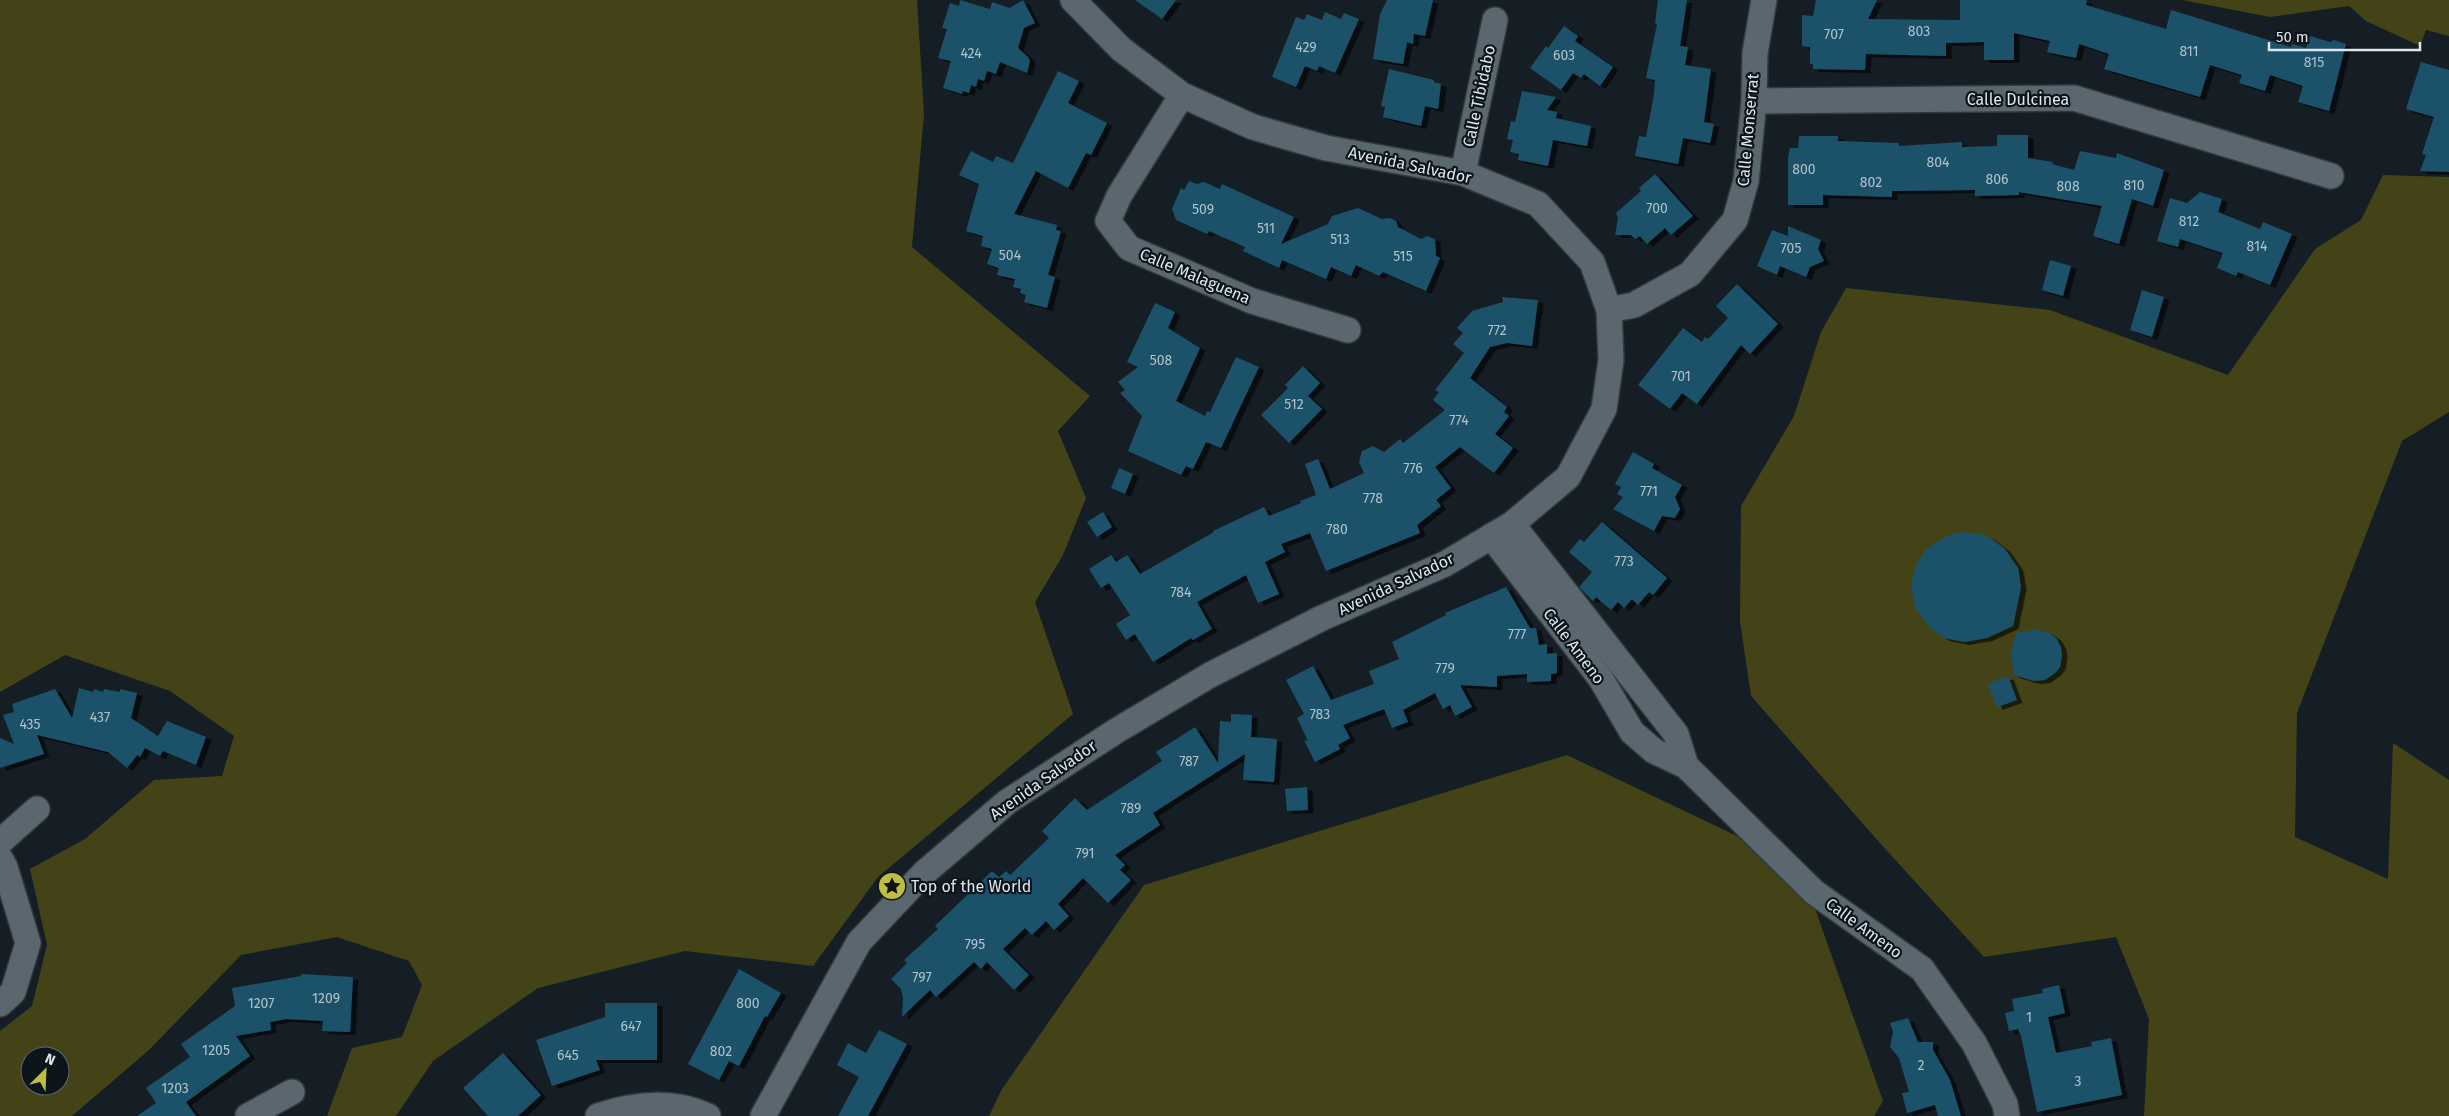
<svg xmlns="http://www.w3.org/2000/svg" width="2449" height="1116" viewBox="0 0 2449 1116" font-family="'Fira Sans',sans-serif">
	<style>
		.green { fill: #444318; fill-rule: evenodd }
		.building { fill: #1b516b; filter: url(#shadow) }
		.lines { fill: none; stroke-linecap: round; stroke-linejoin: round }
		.minor-casing { stroke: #33393e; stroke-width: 28 }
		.minor { stroke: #5b676e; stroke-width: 25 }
		.labels { text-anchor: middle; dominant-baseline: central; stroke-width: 4.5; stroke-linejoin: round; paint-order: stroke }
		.number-label { font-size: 14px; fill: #afc1cb }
		.street-label { font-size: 16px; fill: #e0e6eb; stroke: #0b151b }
		.poi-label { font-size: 16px; fill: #e0e6eb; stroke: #0b151b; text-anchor: start }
	</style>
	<defs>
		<filter id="shadow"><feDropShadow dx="5.5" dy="3" stdDeviation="0" flood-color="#0009"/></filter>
	</defs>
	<rect width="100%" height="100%" fill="#141e24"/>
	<path class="green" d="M0 0H917L924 114 912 247 1090 396 1058 431 1086 498 1063 555 1035 602 1073 714 878 877 813 966 685 951 538 988 433 1061 396 1116H327L352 1048 402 1037 422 985 409 961 337 937 241 955 149 1050 72 1116H0V1031L32 1006 47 945 30 869 85 839 154 780 222 776 234 736 170 691 65 655 0 692ZM30 1056H60V1086H30Z
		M2182 0H2449V36L2426 30 2420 46 2366 21 2349 6 2270 17Z
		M2383 175 2449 177V412L2402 441 2297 713 2295 837 2388 879 2393 743 2449 780V1116H2144L2149 1019 2116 937 1984 957 1879 842 1751 696 1740 621 1741 506 1794 416 1821 332 1846 288 2050 310 2228 375 2315 249 2361 220Z
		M1567 755 1800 866 1883 1101 1874 1116H989L1002 1089 1144 885Z"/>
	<path class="building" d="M960 0 990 9 992 2 1010 8 1023 0 1035 23 1024 28 1018 48 1028 57 1030 61 1027 73 1000 62 996 74 987 71 984 81 978 79 976 87 971 85 969 93 963 91 962 94 943 88 951 61 938 58 947 29 942 28 950 3 959 6Z
		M1135 0H1176L1162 19Z
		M1387 0H1433L1425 36 1414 34 1413 44 1407 42 1403 64 1373 59 1380 14Z
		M1658 0H1687L1680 46 1688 47 1685 65 1711 69 1704 122 1714 124 1710 143 1683 138 1678 164 1635 156 1639 136 1646 137 1654 94 1655 80 1646 78 1657 24 1655 23Z
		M1816 0H1877L1868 19 1960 20V0H2087L2086 5 2166 29 2171 10 2291 47 2292 44 2306 48 2310 36 2330 42 2334 40 2346 44 2329 111 2298 102 2303 86 2270 75 2265 91 2239 83 2242 75 2210 65 2200 97 2104 69 2109 54 2079 44 2076 58 2047 52 2050 41 2014 33V60H1984V42L1946 43V56L1866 54 1865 70 1813 69V64H1810V47L1802 46V15L1813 16Z
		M1325 12 1341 19 1344 13 1359 19 1335 73 1319 66 1317 71 1305 66 1296 87 1272 77 1296 17 1304 20 1307 14 1322 20Z
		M1564 26 1578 36 1575 41 1613 67 1600 86 1584 74 1581 78 1573 73 1561 90 1530 68 1546 46 1548 48Z
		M2421 62 2449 70V172L2420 171 2426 155 2422 154 2434 117 2406 109Z
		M1389 69 1434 80V82L1441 84 1438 109 1425 106 1421 126 1383 117 1385 107 1381 106Z
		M1058 71 1079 81 1068 103 1107 123 1091 155 1086 153 1068 188 1036 171 1014 214 1057 225 1056 230 1061 231 1048 275 1055 277 1047 308 1024 302 1026 295 1020 293 1021 289 1013 287 1015 279 997 275 999 268 987 264 992 249 981 246 983 236 966 231 979 184 959 175 971 151 993 162 996 156 1013 163Z
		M1522 91 1556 97 1547 110 1557 112 1556 118 1591 126 1587 146 1553 140 1548 166 1518 160 1519 154 1510 152 1513 140 1507 139 1511 121 1515 122Z
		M1997 135H2028V158L2053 162 2052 164 2074 170 2080 151 2116 158 2117 153 2164 170 2153 206 2132 199 2119 244 2093 236 2102 206 2019 192V195L1975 196V190L1892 191V197L1823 195V205H1788V157L1790 148H1798L1799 136H1838V141L1899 143V146L1962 142V147L1997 146Z
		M1655 174 1693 216 1671 235 1665 228 1647 244 1640 236 1635 239 1631 235H1615L1618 218 1616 213 1641 191 1639 188Z
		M1189 181 1197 184 1204 182 1220 189 1222 184 1294 217 1281 244 1328 224 1332 216 1358 208 1382 219 1390 218 1396 221 1398 227 1421 239 1427 236 1435 239 1436 256 1440 258 1426 291 1383 272 1379 276 1356 265 1351 276 1331 267 1326 279 1282 260 1279 268 1243 251 1245 247 1209 231 1207 234 1176 220 1172 209 1181 188 1184 190Z
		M2200 192 2222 199 2218 212 2260 229 2263 222 2292 234 2270 285 2238 272 2236 276 2217 268 2223 253 2180 239 2178 247 2157 241 2170 198 2187 203Z
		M1788 226 1821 240 1818 249 1824 261 1810 267 1806 277 1780 266 1777 275 1757 266 1772 230 1788 236Z
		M2050 260 2071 266 2063 296 2042 290Z
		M1737 284 1778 324 1750 354 1741 345 1697 404 1682 393 1670 409 1638 385 1683 328 1702 342 1705 337 1708 339 1728 318 1716 306Z
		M2142 290 2164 297 2152 337 2130 330Z
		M1502 297 1538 300 1532 346 1507 343 1490 347 1470 378 1507 407 1504 412 1509 416 1495 434 1513 448 1494 473 1460 447 1435 467 1451 488 1436 500 1441 506 1417 525 1420 533 1326 571 1310 533 1281 544 1285 552 1265 562 1279 594 1258 603 1246 575 1197 602 1212 629 1193 640 1191 638 1153 662 1135 634 1126 640 1116 624 1130 615 1109 583 1101 588 1089 569 1111 555 1116 562 1127 555 1140 574 1214 532 1213 531 1264 507 1269 516 1301 503 1300 501 1316 495 1305 464 1318 459 1330 489 1364 473 1359 462 1362 451 1373 446 1384 452 1400 439 1403 443 1445 410 1433 400 1439 392 1435 390 1464 353 1453 344 1463 333 1457 328 1472 311 1503 302Z
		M1155 303 1175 312 1168 328 1200 348 1176 401 1205 416 1207 411 1210 412 1236 357 1259 367 1221 448 1206 442 1193 469 1186 466 1181 475 1128 451 1142 416 1120 393 1125 390 1118 382 1138 367 1127 362Z
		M1303 366 1320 383 1308 396 1322 409 1289 443 1261 415 1288 388 1285 385Z
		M1633 452 1654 464 1652 468 1682 485 1675 497 1680 509 1675 518 1662 516 1654 531 1613 509 1623 497 1617 494 1621 487 1615 484Z
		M1119 468 1133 474 1125 494 1111 488Z
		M1103 512 1112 527 1097 537 1087 522Z
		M1602 522 1667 578 1653 595 1649 592 1638 605 1632 599 1624 608 1618 602 1611 610 1596 597 1593 601 1579 587 1592 572 1569 552 1580 539 1584 542Z
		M1960 532 1979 534 1989 537 2005 549 2018 568 2021 587 2013 626 1987 638 1964 642 1944 638 1929 627 1915 607 1911 585 1916 565 1927 548 1947 536Z
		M1506 587 1530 628H1536L1539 645 1547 644V654L1557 653V673L1551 674V681L1527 682V674L1497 676V687L1460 685 1472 707 1455 716 1450 705 1443 709 1435 693 1403 710 1408 722 1392 728 1384 709 1343 725 1350 738 1338 745 1340 749 1315 762 1304 740 1308 741 1297 718 1304 714 1286 680 1313 666 1331 700 1374 684 1369 671 1399 659 1392 642 1446 615 1445 613Z
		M2035 630 2048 632 2056 638 2061 647 2062 656 2060 667 2055 673 2045 680 2034 681 2014 675 2011 653 2016 633Z
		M2008 676 2017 700 1997 707 1988 684Z
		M79 688 93 692 94 689 103 692 104 689 120 692V689L137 693 131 718 158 736 167 721 206 737 196 765 163 751 160 756 145 748 140 757 137 755 127 768 108 752 37 735 44 754 0 768V738L14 744 3 715 14 712 12 704 55 689 72 718Z
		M1231 714 1252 715 1251 737 1277 739 1274 782 1243 780 1245 754 1153 813 1160 825 1115 855 1125 865 1120 870 1131 880 1108 903 1083 878 1058 904 1069 916 1054 930 1046 921 1032 935 1025 928 1003 949 1029 975 1014 990 987 962 981 969 974 962 936 997 930 990 902 1017 903 998 901 989 891 979 907 963 904 960 938 929 935 926 992 871 999 877 1006 871 1010 875 1049 838 1042 831 1075 798 1087 810 1162 761 1156 752 1195 727 1218 763 1220 721 1231 722Z
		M1307 787 1308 810 1287 811 1285 789Z
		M739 969 781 993 767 1017 765 1016 739 1066 729 1061 719 1080 688 1064Z
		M302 974 353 977 350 1032 322 1031 323 1021 287 1019 270 1022 271 1030 236 1036 250 1056 186 1102 196 1116H137L156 1103 146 1088 190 1057 181 1044 235 1006 232 988 301 976Z
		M2059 985 2065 1013 2048 1017 2056 1053 2092 1046 2091 1042 2111 1038 2122 1095 2037 1112 2021 1036 2018 1029 2009 1031 2005 1013 2014 1011 2012 999 2043 993 2042 989Z
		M605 1003H657V1060H596L600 1070 552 1086 536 1040 605 1017Z
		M1908 1018 1918 1042H1933V1050L1950 1080 1961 1116H1938L1935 1105 1907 1113 1902 1093 1909 1092 1899 1058 1890 1047 1893 1032 1890 1023Z
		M879 1030 907 1044 868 1116H838L859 1077 837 1065 848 1043 866 1053Z
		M503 1053 541 1095 518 1116H488L463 1088Z"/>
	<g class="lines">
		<defs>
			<path id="minor" d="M1182 95 1119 196 1108 221 1129 248 1252 301 1348 330
				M1754 101 2074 98 2331 176
				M1463 173 1495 20
				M1609 310 1634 305 1690 274 1735 220 1746 181 1754 101 1755 53 1764 0
				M1512 524 1676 734 1686 766
				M1491 536 1601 679 1632 732 1654 751 1686 766 1814 892 1922 969 1974 1043 2005 1104 2007 1116
				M0 842 37 809
				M0 858 5 867 28 943 13 992 0 1004
				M248 1116 292 1092
				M598 1116C634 1104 672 1099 708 1116
				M763 1116 859 942 924 873 1007 802 1116 731 1210 675 1322 618 1445 564 1512 524 1568 477 1604 409 1611 360 1609 310 1592 262 1538 204 1463 173 1326 148 1253 127 1182 95 1121 49 1073 0"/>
		</defs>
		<use href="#minor" class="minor-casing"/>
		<use href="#minor" class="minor"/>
	</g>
	<defs>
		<symbol id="sight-disc" viewBox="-11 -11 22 22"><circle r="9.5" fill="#c0be41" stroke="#0b151b"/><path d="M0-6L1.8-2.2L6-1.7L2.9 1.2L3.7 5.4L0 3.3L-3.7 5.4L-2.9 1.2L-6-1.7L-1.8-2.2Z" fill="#111"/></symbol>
	</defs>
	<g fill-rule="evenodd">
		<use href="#sight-disc" x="876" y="870" width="32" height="32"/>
	</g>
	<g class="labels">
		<g class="number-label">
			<text x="1919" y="31">803</text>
			<text x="1834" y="34">707</text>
			<text x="1306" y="47">429</text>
			<text x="2189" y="51">811</text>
			<text x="971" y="53">424</text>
			<text x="1564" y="55">603</text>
			<text x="2314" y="62">815</text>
			<text x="1938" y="162">804</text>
			<text x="1804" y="169">800</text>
			<text x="1997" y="179">806</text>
			<text x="1871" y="182">802</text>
			<text x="2134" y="185">810</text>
			<text x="2068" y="186">808</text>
			<text x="1657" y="208">700</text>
			<text x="1203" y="209">509</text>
			<text x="2189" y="221">812</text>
			<text x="1266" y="228">511</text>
			<text x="1340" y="239">513</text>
			<text x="2257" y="246">814</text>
			<text x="1791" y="248">705</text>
			<text x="1010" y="255">504</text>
			<text x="1403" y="256">515</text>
			<text x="1497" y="330">772</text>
			<text x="1161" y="360">508</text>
			<text x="1681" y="376">701</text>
			<text x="1294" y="404">512</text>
			<text x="1459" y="420">774</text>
			<text x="1413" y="468">776</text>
			<text x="1649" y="491">771</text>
			<text x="1373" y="498">778</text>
			<text x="1337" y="529">780</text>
			<text x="1624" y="561">773</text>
			<text x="1181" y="592">784</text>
			<text x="1517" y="634">777</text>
			<text x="1445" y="668">779</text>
			<text x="1320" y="714">783</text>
			<text x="100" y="717">437</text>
			<text x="30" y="724">435</text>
			<text x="1189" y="761">787</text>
			<text x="1131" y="808">789</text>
			<text x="1085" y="853">791</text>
			<text x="975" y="944">795</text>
			<text x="922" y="977">797</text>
			<text x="326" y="998">1209</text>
			<text x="261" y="1003">1207</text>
			<text x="748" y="1003">800</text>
			<text x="2029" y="1017">1</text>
			<text x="631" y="1026">647</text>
			<text x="216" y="1050">1205</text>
			<text x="721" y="1051">802</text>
			<text x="568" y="1055">645</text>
			<text x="1921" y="1065">2</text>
			<text x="2078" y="1081">3</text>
			<text x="175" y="1088">1203</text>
		</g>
		<g class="street-label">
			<text transform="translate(1479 96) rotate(-78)">Calle Tibidabo</text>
			<text x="2018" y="99">Calle Dulcinea</text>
			<text transform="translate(1748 130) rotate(-85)">Calle Monserrat</text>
			<text transform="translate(1410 165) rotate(12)">Avenida Salvador</text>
			<text transform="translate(1195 276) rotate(23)">Calle Malaguena</text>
			<text transform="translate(1396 584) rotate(-25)">Avenida Salvador</text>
			<text transform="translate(1574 646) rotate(53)">Calle Ameno</text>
			<text transform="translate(1043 780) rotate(-35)">Avenida Salvador</text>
			<text transform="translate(1864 928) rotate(36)">Calle Ameno</text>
		</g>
		<g class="poi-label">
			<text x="911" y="886">Top of the World</text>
		</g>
	</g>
	<g transform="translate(45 1071) rotate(24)"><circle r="24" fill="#0b151b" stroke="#60696e"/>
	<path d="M0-4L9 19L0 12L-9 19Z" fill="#c0be41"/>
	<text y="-8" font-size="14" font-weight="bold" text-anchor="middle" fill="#e0e6eb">N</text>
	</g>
	<path d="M2269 42v8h151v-8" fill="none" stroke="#e0e6eb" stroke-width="2.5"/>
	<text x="2276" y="42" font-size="15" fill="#e0e6eb" stroke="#0b151b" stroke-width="4" paint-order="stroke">50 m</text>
</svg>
